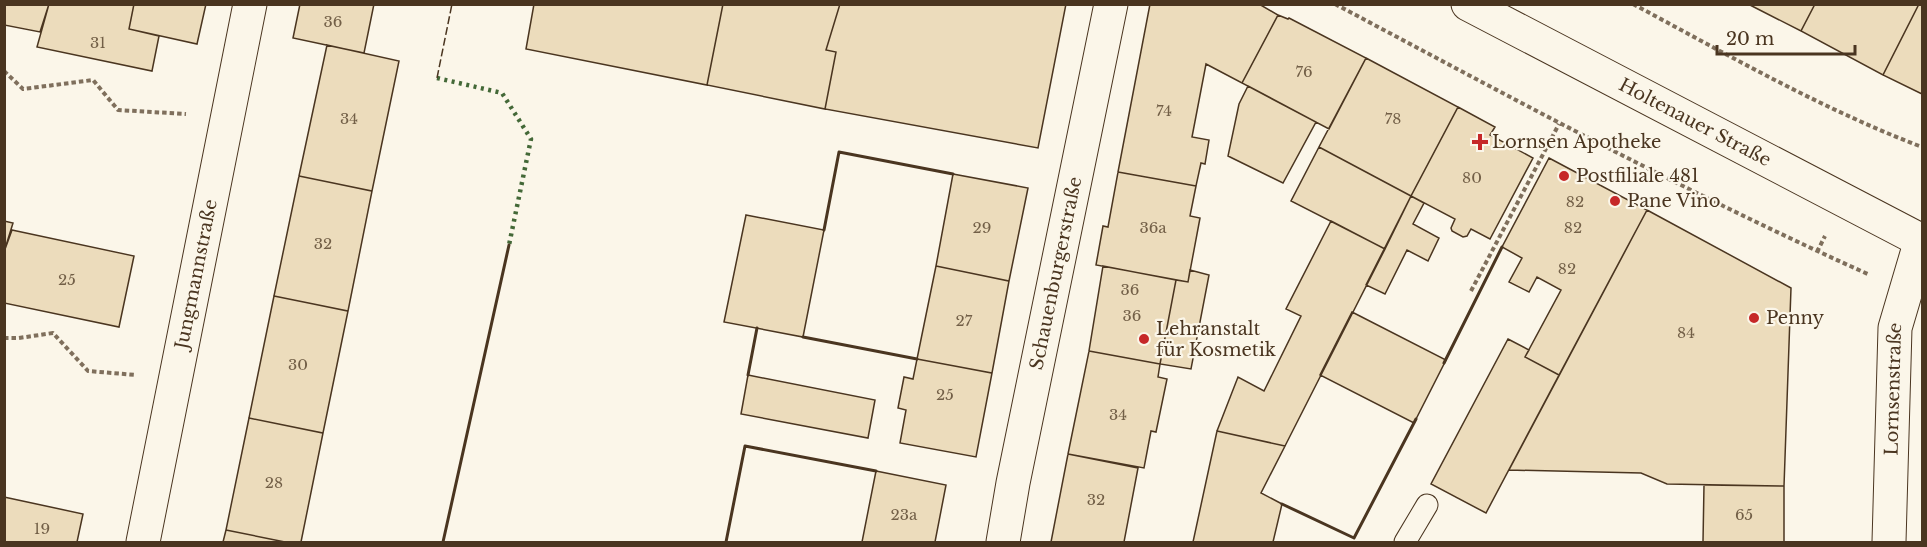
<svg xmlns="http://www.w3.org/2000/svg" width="1927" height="547" viewBox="0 0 1927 547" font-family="'Libre Baskerville',serif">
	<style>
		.building { fill: #ecdcbc; stroke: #4a3520; stroke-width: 1.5 }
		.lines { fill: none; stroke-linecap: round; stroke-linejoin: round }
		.service-casing { stroke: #4a3520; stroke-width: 23 }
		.minor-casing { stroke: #4a3520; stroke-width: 35 }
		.secondary-casing { stroke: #4a3520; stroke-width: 35 }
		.path { stroke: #7f6f5c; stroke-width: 4; stroke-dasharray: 4.5 3; stroke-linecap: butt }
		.service { stroke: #fbf6e9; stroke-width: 21 }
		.minor { stroke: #fbf6e9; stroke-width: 33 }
		.secondary { stroke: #fbf6e9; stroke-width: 33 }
		.hedge { stroke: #436837; stroke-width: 4.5; stroke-dasharray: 3 4.5; stroke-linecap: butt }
		.fence { stroke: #4a3520; stroke-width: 1.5; stroke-dasharray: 8 3; stroke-linecap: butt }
		.wall { stroke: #4a3520; stroke-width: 3 }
		.poi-dot { fill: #c62828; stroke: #fbf6e9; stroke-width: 2 }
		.labels { text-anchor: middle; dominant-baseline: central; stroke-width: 4.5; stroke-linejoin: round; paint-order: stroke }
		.number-label { font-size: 15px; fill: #725f47 }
		.street-label { font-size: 18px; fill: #4a3520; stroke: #fbf6e9 }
		.poi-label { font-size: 18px; fill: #4a3520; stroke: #fbf6e9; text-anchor: start }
	</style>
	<rect width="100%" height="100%" fill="#fbf6e9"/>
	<path class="building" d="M4 4H49L40 32 4 25Z
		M49 4H134L129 29 159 36 152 71 37 47Z
		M134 4H206L197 44 129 29Z
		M300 4H374L364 53 293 38Z
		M534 4H723L707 85 526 49Z
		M723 4H840L826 50 836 52 825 109 707 85Z
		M840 4H1066L1038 148 825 109 836 52 826 50Z
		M1150 4H1259L1278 15 1242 83 1206 64 1192 137 1209 140 1205 164 1201 163 1196 186 1118 172Z
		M1748 4H1815L1801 31Z
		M1815 4H1919L1883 75 1801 31Z
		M1919 4H1922V94L1883 75Z
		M1278 15 1288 19 1289 18 1366 58 1329 129 1242 83Z
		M327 45 399 61 372 191 299 176Z
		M1366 58 1458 107 1411 196 1319 147Z
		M1248 86 1316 122 1283 183 1228 156 1239 104Z
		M1458 107 1495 127 1490 135 1533 158 1490 239 1471 229 1467 236 1463 237 1452 231 1451 228 1455 219 1411 196Z
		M1319 147 1411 196 1385 249 1291 201Z
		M1549 158 1647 210 1559 375 1525 357 1561 290 1537 277 1529 292 1509 282 1522 258 1502 247Z
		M1118 172 1196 186 1190 216 1200 218 1188 282 1096 265 1103 226 1108 227Z
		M953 174 1028 188 1009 281 936 266Z
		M299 176 372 191 348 311 274 296Z
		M1411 196 1424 203 1413 224 1439 238 1428 261 1407 250 1385 294 1366 285Z
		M1647 210 1791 288 1784 486 1667 484 1641 473 1509 470Z
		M746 215 824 230 803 337 724 322Z
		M4 221 13 223 4 252Z
		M1331 221 1385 249 1285 446 1217 431 1238 377 1264 391 1301 316 1286 309Z
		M12 230 134 256 119 327 4 303V252Z
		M936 266 1009 281 992 373 917 359Z
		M1103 266 1176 280 1160 364 1089 351Z
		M1190 270 1209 275 1191 369 1160 364 1176 280 1188 282Z
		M274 296 348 311 323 433 249 418Z
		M1352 312 1446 360 1414 423 1320 375Z
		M1508 339 1529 350 1525 357 1559 375 1486 513 1431 484Z
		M1089 351 1160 364 1158 377 1167 379 1156 432 1151 431 1144 468 1068 454Z
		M917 359 992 373 976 457 900 443 906 410 898 408 904 377 913 379Z
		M748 375 875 400 868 438 741 414Z
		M249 418 323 433 301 542H285L226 530Z
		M1217 431 1285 446 1261 493 1282 504 1273 542H1193Z
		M1068 454 1138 468 1124 542H1051Z
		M876 471 946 485 935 542H862Z
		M1704 485 1784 486V542H1703Z
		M4 497 83 514 77 542H4Z
		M226 530 285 542H223Z"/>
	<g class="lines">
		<defs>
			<path id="service" d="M1405 542 1427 505"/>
			<g id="minor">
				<path id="s1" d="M143 542 250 4"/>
				<path id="s2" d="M1003 542 1013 483 1111 4"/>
				<path id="s3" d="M1889 542 1895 328 1921 240"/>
			</g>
			<g id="secondary">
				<path id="s4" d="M1468 4 1922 241"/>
			</g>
		</defs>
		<use href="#service" class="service-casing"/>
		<use href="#minor" class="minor-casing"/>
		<use href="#secondary" class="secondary-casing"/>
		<path class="path" d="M1335 4C1512 98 1687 193 1870 275
			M1633 4C1728 55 1822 109 1922 147
			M4 71 23 89 93 80 118 110 186 114
			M1817 252 1825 236
			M1471 291 1559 124
			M4 338H19L53 333 88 371 136 375"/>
		<use href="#service" class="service"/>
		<use href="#minor" class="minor"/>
		<use href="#secondary" class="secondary"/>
		<path class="hedge" d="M437 78 502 93 531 139 509 245"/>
		<path class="fence" d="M437 78 452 4"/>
		<path class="wall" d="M824 230 839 152 953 174
			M803 337 917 359
			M1444 363 1502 247
			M748 375 757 328
			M1282 504 1354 538 1416 419
			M443 542 509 245
			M726 542 745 446 876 471"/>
	</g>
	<g class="poi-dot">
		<path d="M1477 133h6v6h6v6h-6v6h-6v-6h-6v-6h6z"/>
		<circle cx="1564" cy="176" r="6"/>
		<circle cx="1615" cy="201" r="6"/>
		<circle cx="1754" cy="318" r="6"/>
		<circle cx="1144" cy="339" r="6"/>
	</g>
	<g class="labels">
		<g class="number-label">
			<text x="333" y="21">36</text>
			<text x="98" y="42">31</text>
			<text x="1304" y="71">76</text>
			<text x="1164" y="110">74</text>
			<text x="349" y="118">34</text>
			<text x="1393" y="118">78</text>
			<text x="1472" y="177">80</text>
			<text x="1575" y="201">82</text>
			<text x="982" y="227">29</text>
			<text x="1153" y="227">36a</text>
			<text x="1573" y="227">82</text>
			<text x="323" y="243">32</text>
			<text x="1567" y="268">82</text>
			<text x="67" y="279">25</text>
			<text x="1130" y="289">36</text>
			<text x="1132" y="315">36</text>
			<text x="964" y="320">27</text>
			<text x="1686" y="332">84</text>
			<text x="298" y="364">30</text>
			<text x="945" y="394">25</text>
			<text x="1118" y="414">34</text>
			<text x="274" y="482">28</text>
			<text x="1096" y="499">32</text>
			<text x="904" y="514">23a</text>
			<text x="1744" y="514">65</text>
			<text x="42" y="528">19</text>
		</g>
		<g class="street-label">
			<text stroke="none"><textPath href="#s4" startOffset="256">Holtenauer Straße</textPath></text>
			<text stroke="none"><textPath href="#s1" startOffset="273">Jungmannstraße</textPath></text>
			<text stroke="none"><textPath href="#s2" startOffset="274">Schauenburgerstraße</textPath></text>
			<text stroke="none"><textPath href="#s3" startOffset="153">Lornsenstraße</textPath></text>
		</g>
		<g class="poi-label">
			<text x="1492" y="142">Lornsen Apotheke</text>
			<text x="1576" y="176">Postfiliale 481</text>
			<text x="1627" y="201">Pane Vino</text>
			<text x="1766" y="318">Penny</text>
			<text x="1156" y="329">Lehranstalt<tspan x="1156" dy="21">für Kosmetik</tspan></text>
		</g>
	</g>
	<rect width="1927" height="547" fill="none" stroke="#4a3520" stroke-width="12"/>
	<path d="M1717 45v9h138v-9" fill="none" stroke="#4a3520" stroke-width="3"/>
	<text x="1726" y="45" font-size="18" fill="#4a3520" stroke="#fbf6e9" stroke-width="4.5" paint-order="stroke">20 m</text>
</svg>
